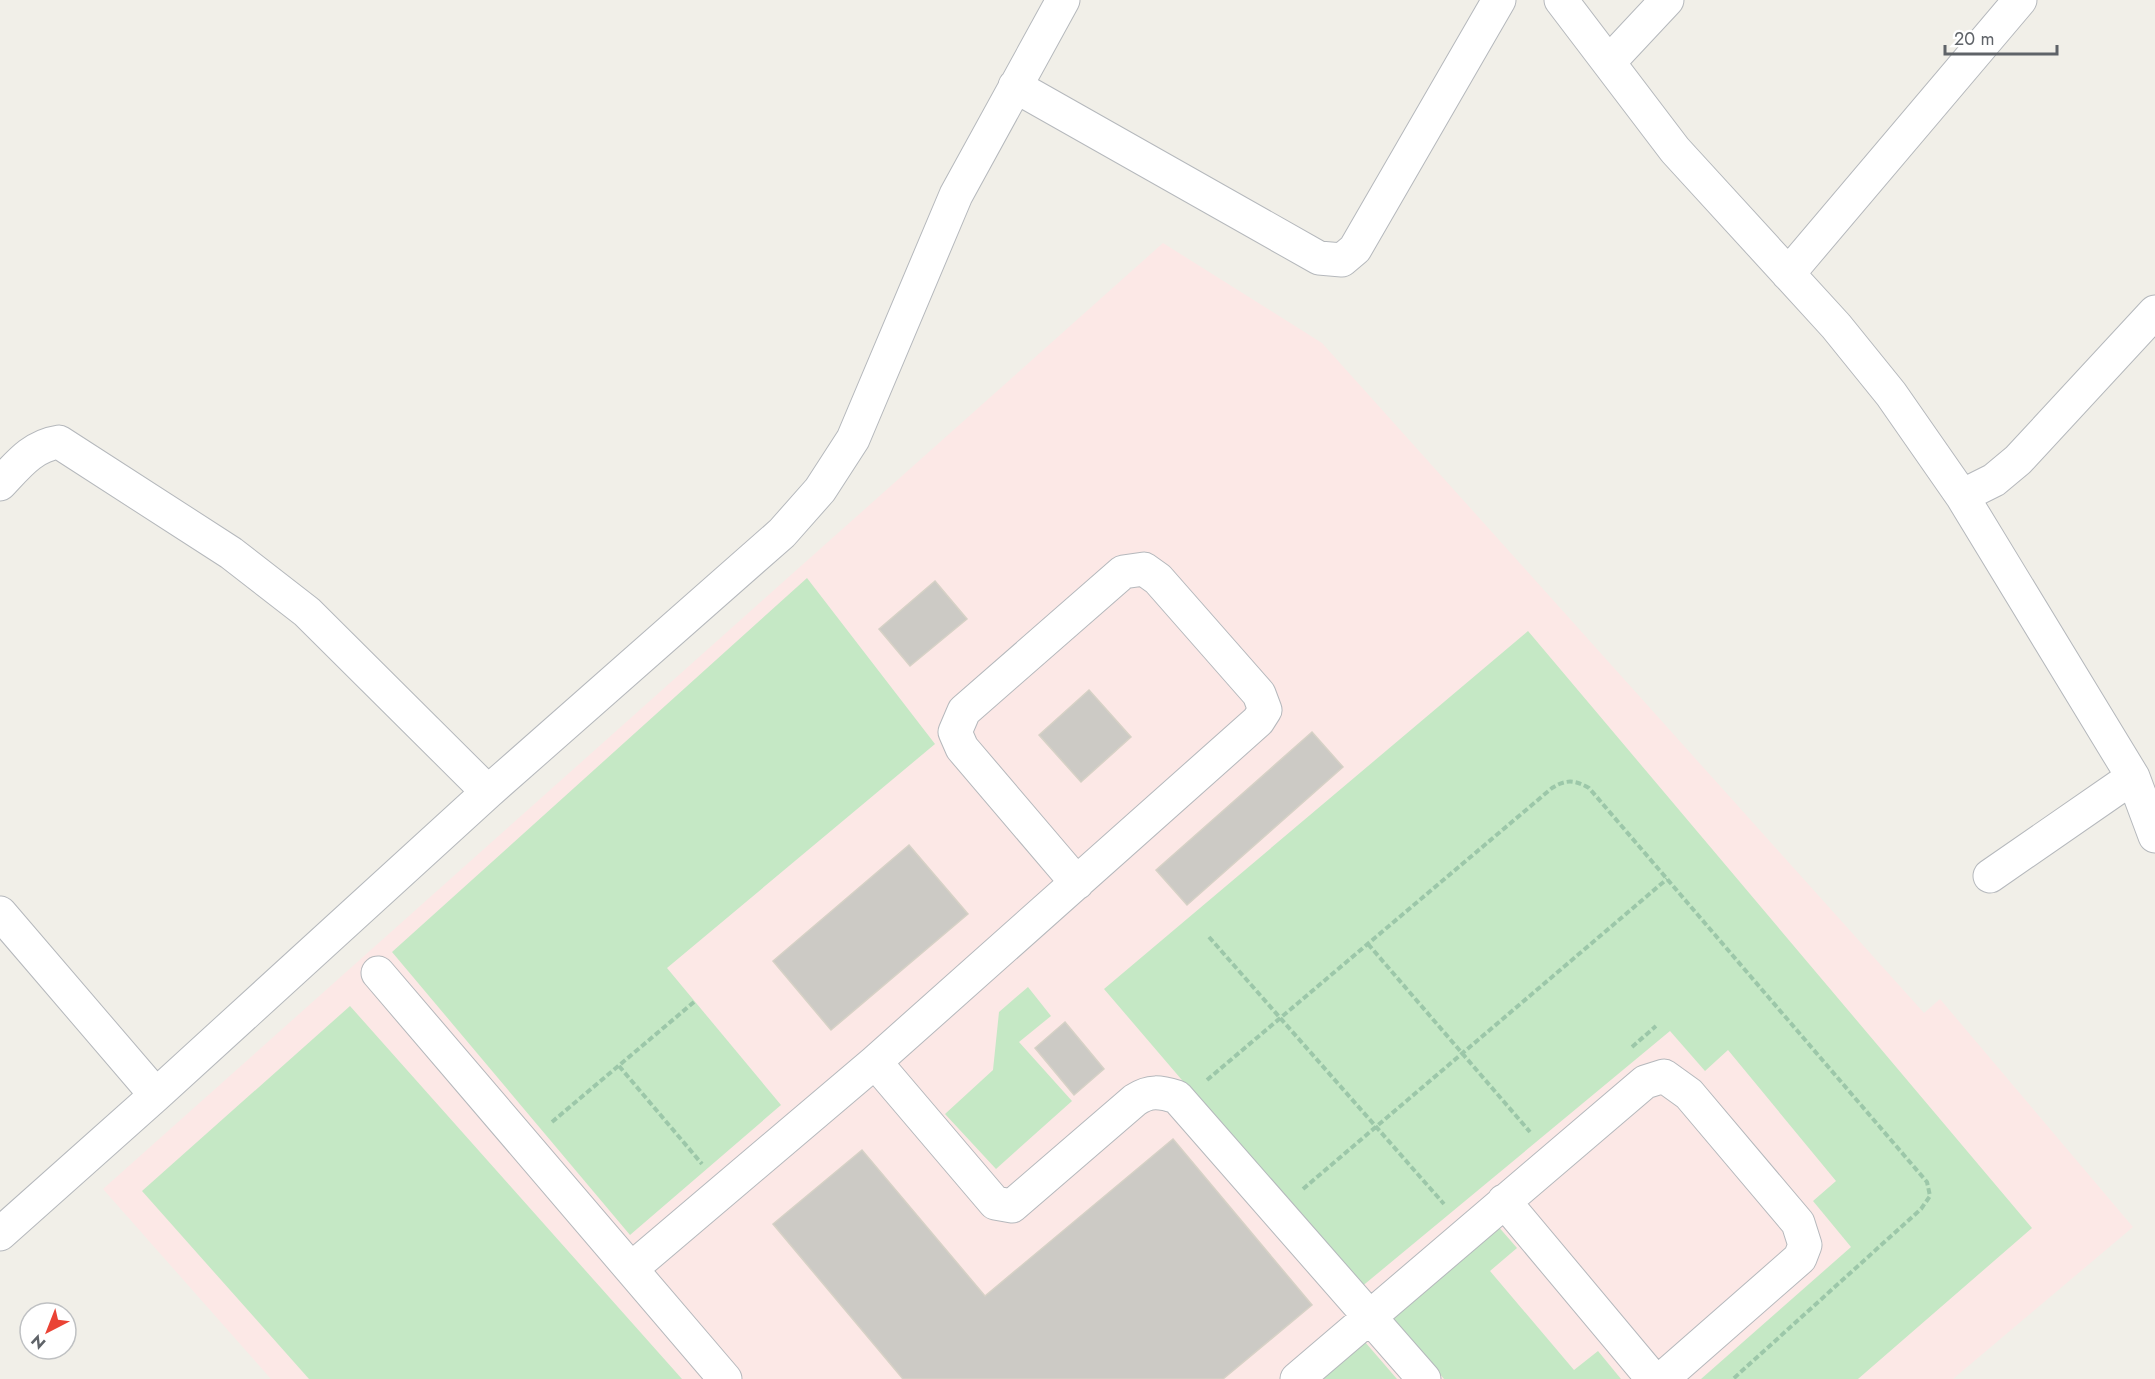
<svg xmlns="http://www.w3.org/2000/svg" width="2155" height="1379" viewBox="0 0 2155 1379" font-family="Jost,sans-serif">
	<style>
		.medical { fill: #fce8e6 }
		.green { fill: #c5e8c5 }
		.building { fill: #cccac5; stroke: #d6d1c6; stroke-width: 1.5 }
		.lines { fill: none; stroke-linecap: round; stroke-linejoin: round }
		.minor-casing { stroke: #b5b8bc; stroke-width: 35 }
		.path { stroke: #9cc7a9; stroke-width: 4; stroke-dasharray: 6 3; stroke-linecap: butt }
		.minor { stroke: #fff; stroke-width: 33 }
	</style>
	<rect width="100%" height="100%" fill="#f1efe8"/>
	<path class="medical" d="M1163 243 1322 343 1924 1013 1940 999 2133 1227 1953 1379H271L103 1189Z"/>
	<path class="green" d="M807 578 935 744 667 968 781 1105 630 1235 392 952Z
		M1528 631 2032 1228 1858 1379H1701L1851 1247 1813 1201 1836 1181 1728 1050 1705 1071 1670 1031 1360 1288 1104 989Z
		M1028 987 1051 1016 1019 1042 1072 1101 996 1169 945 1114 993 1070 999 1012Z
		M350 1006 682 1379H309L142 1191Z
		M1497 1225 1517 1248 1490 1271 1574 1370 1598 1351 1621 1379H1444L1391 1316Z
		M1365 1342 1397 1379H1322Z"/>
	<path class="building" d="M935 581 967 619 910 666 879 629Z
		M1089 690 1131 737 1081 782 1039 735Z
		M1312 732 1343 767 1187 905 1156 870Z
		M909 845 968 914 831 1030 773 961Z
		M1065 1022 1104 1069 1074 1095 1035 1048Z
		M1173 1139 1312 1305 1223 1379H903L773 1224 862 1150 985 1296Z"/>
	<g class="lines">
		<defs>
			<path id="minor" d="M1561 0 1675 150 1836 326 1891 394 1962 496 2133 777 2155 836
				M1609 62 1667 0
				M1015 86 1319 258 1342 260 1355 249 1499 0
				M1788 274 2020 0
				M0 484C18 465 32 446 59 442L231 553 307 612 488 792
				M1962 496 1994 480 2018 460 2155 312
				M1990 876 2133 777
				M0 913 156 1095
				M378 973 725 1379
				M875 1062 1258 721 1265 710 1259 694 1158 579 1144 569 1123 572 964 711 955 732 962 748 1077 883
				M1504 1201 1653 1379
				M0 1234 156 1095 488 792 782 533 820 490 853 439 956 195 1063 0
				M631 1269 875 1062 995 1203 1012 1206 1135 1100C1150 1090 1160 1092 1177 1097L1424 1379
				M1297 1379 1645 1082 1664 1076 1689 1094 1798 1223 1805 1245 1800 1258 1662 1379"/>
		</defs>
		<use href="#minor" class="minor-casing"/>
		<path class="path" d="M1209 937 1444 1204
			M1368 944 1530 1132
			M1632 1047 1656 1026
			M619 1066 702 1164
			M1207 1080 1552 788C1566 779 1575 780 1589 788L1927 1182 1930 1196 1921 1209 1733 1379
			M552 1122 694 1002
			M1303 1189 1667 879"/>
		<use href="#minor" class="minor"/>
	</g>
	<g transform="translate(48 1331) rotate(222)"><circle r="28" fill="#ffffff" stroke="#bfc1c3" stroke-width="1.5"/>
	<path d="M0-4.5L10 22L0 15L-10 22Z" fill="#ea4335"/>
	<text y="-9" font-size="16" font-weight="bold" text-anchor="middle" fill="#5f6368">N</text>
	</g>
	<path d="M1945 45v9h112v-9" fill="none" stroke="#5f6368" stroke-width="3"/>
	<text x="1954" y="45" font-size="18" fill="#5f6368" stroke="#ffffff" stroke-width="4.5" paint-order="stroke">20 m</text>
</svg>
